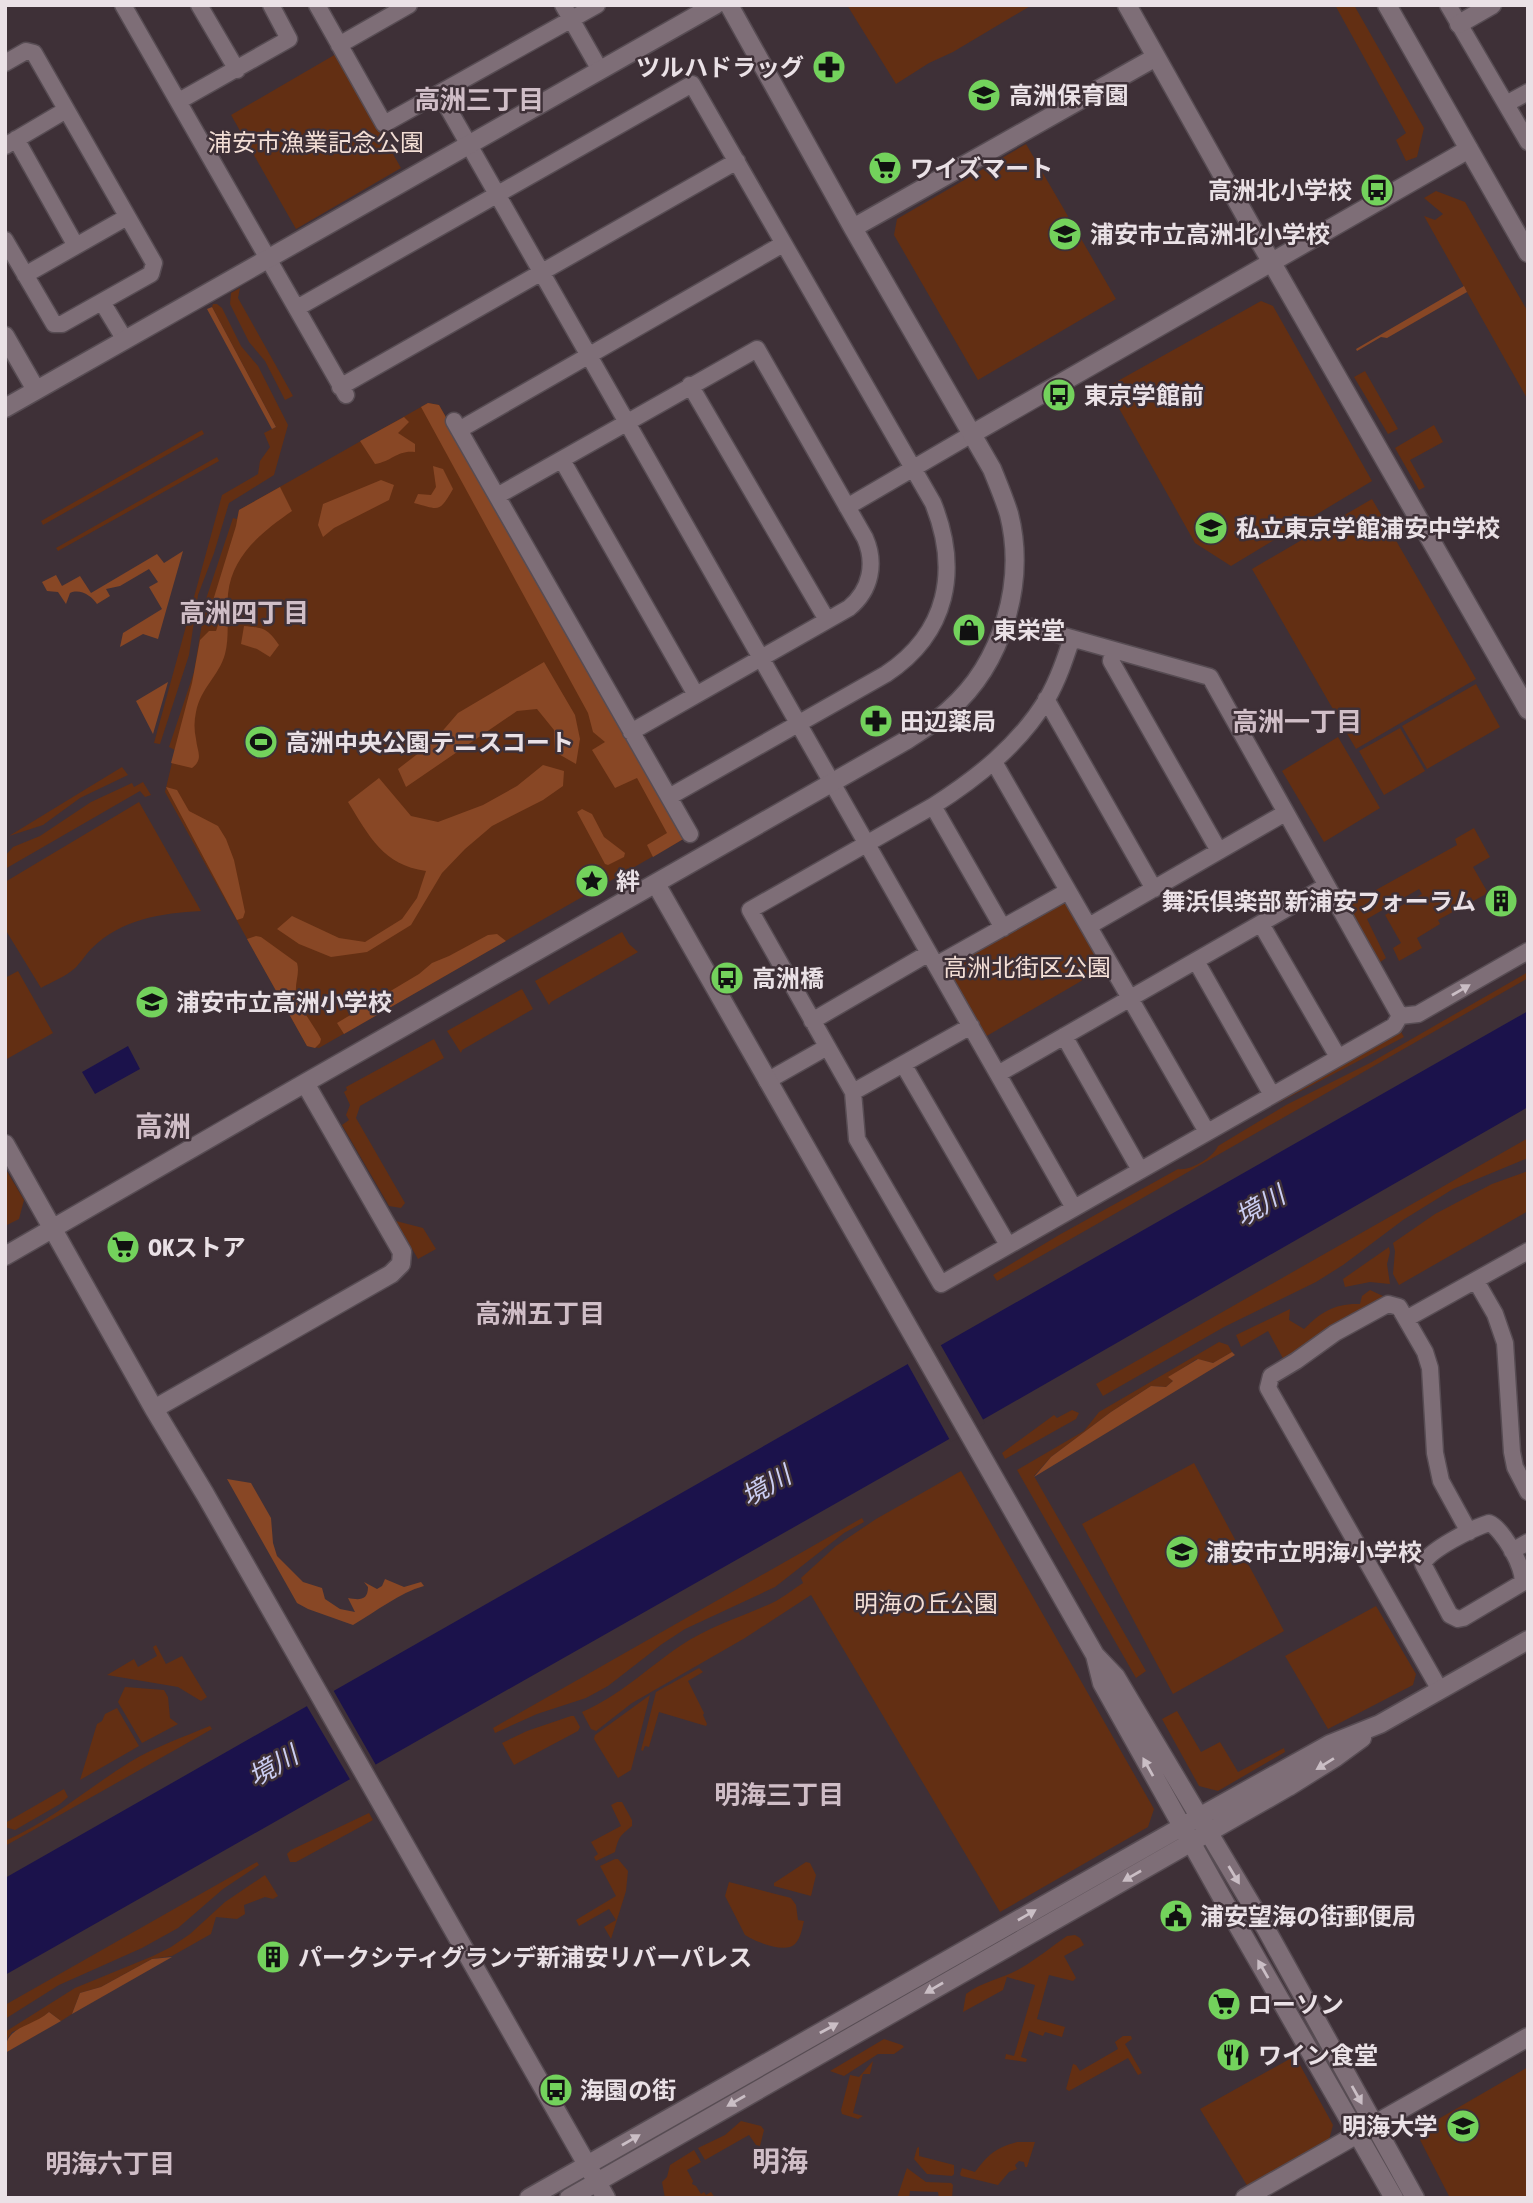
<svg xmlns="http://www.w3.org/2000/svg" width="1533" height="2203" viewBox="0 0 1533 2203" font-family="'Asap Condensed','Noto Sans JP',sans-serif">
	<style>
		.green { fill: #632f13 }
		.forest { fill: #884725 }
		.water { fill: #1b124b }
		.pier { fill: #3e3037 }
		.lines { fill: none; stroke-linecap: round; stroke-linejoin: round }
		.minor-casing { stroke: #574c53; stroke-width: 19 }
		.tertiary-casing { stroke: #574c53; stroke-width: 21 }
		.minor { stroke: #7e6e77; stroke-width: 16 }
		.tertiary { stroke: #7e6e77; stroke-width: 18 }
		.oneway { fill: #cabec5 }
		.labels { text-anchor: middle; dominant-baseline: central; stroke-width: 5; stroke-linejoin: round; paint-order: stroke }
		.poi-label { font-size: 24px; font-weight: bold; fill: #eae1e6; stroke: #3e3037; text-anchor: start }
		.park-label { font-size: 24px; fill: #f3ded5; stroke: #3e3037 }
		.neighbourhood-label { font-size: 26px; font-weight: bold; fill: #d0bec7; stroke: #3e3037 }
		.water-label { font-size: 26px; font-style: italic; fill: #cccef3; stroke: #3e3037 }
		.quarter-label { font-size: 28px; font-weight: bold; fill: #d0bec7; stroke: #3e3037 }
	</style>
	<rect width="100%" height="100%" fill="#3e3037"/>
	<path class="green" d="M847 5H1032L953 52 929 63 896 84Z
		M1335 5H1354L1424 128 1417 157 1406 161 1396 140 1406 133Z
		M336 54 401 168 296 229 231 115Z
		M1026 144 1116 299 978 380 894 235 897 219Z
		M1436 191 1465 202 1528 312V400L1424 216 1435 220 1443 214 1424 198Z
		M240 288 238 298 293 396 285 400 265 361 249 342 230 304 231 293Z
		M1261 301 1273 306 1372 481 1231 566 1195 543 1107 387Z
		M213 304H217L222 308 241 346 258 366 288 425 274 475 229 503 214 553 198 595 189 655 160 744 154 743 222 495 258 474 260 461 270 447 264 433 276 427 212 307Z
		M1365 371 1398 429 1388 434 1354 377Z
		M428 403 439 405 685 838 319 1048 307 1046 165 792 175 750 169 747 194 672 206 599 233 518 237 519 239 510Z
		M1434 425 1443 442 1410 460 1425 487 1419 490 1395 448Z
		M202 430 204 434 43 525 41 521Z
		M217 457 219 461 58 551 56 548Z
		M1372 499 1476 679 1356 749 1252 569Z
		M1476 684 1500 727 1427 769 1402 726Z
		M1400 728 1425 771 1384 795 1359 751Z
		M1338 737 1380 808 1324 842 1282 771Z
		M122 767 128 775 80 798 43 825 9 836Z
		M143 782 151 795 145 797 140 791 5 869V856L13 847 40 836 91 802 132 783 134 787Z
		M139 802 201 911C162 913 121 919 91 949 85 955 80 964 74 969 65 977 51 982 41 988L5 929V882Z
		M1474 828 1490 857 1473 867 1488 893 1438 920 1440 924 1417 938 1422 948 1399 961 1393 948 1401 943 1385 915 1422 894 1419 889 1367 919 1386 958 1379 963 1347 906 1457 845 1455 839Z
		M1066 900 1107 966 985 1037 949 972 950 966Z
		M622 932 629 944 638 952 551 1002 549 1005 535 981Z
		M18 971 53 1033 5 1060V978Z
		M1528 972V978L997 1281 993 1275 1059 1235 1178 1169C1190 1171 1213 1158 1218 1146L1286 1105 1370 1063Z
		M522 989 533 1009 462 1050 461 1053 447 1031Z
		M1400 1030 1404 1037 1278 1103 1277 1100Z
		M434 1039 444 1058 360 1106 356 1118 405 1203 401 1208 389 1206 342 1125 349 1120 346 1115 350 1105 344 1092 347 1090 346 1087Z
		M1528 1138V1158L1453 1189 1403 1220 1343 1265 1316 1282 1224 1327 1103 1396 1096 1384Z
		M5 1168 24 1200 19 1219 5 1226Z
		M1528 1171V1211L1399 1285 1393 1274 1395 1251 1393 1243 1435 1214 1492 1184Z
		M396 1221 423 1228 436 1249 418 1259Z
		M1389 1247 1390 1252 1387 1264 1390 1284 1370 1282 1345 1287 1343 1279Z
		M1370 1290 1385 1297 1332 1328 1285 1362 1268 1331 1241 1347 1236 1335 1290 1309 1289 1320 1304 1329C1321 1312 1335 1303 1360 1304L1362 1296Z
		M1219 1342 1228 1345 1232 1352 1213 1363 1197 1359 1169 1377 1173 1381 1166 1387 1151 1386 1111 1412 1051 1457 1034 1476 1146 1671 1136 1678 1017 1470 1084 1431 1099 1412Z
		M1072 1410 1079 1413 1076 1419 1005 1459 1002 1453 1054 1415 1057 1418Z
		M1194 1463 1284 1631 1173 1694 1082 1524Z
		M961 1471 1154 1809 1148 1827 1000 1912 811 1595 745 1638 632 1703 596 1731 591 1729 582 1712C621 1695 646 1669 680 1646 708 1627 741 1617 772 1603 783 1598 793 1589 803 1583L801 1578 836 1546 876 1519Z
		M862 1518 864 1522 844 1533 775 1587 685 1629 662 1644 608 1686 586 1698 537 1714 495 1733 493 1728Z
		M1376 1606 1416 1674 1413 1685 1328 1729 1285 1656Z
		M156 1645 166 1664 182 1656 207 1697 201 1701 178 1687 107 1675 134 1659 138 1667 157 1656 153 1647Z
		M699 1668 703 1672 688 1681 704 1713 703 1715 707 1724 706 1726 659 1712 649 1747 645 1746 643 1751 641 1750 656 1692Z
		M125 1687 164 1690 168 1697 170 1718 178 1724 142 1743 118 1702Z
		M650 1695 631 1770 618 1778 594 1739 595 1735Z
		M117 1708 139 1746 80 1780 97 1724 102 1721 105 1714Z
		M1177 1711 1201 1752 1220 1742 1238 1772 1284 1748 1285 1752 1218 1791 1199 1786 1162 1719Z
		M571 1716H574L580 1727 578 1731 514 1765 502 1743 527 1731Z
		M210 1726 212 1729 5 1846V1841C51 1821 88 1788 130 1762 155 1747 183 1737 210 1726Z
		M64 1789 68 1797 60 1804 15 1830 5 1827V1823Z
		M617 1802H622L632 1820V1826C620 1836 619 1836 615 1852L596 1861 594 1857 598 1854 591 1842 621 1826 611 1805Z
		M369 1813 373 1820 296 1862H290L287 1854 291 1850Z
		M615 1859H618L628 1871 626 1891 611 1939 604 1927 616 1920 609 1909 579 1926 576 1920 616 1896 600 1866Z
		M257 1862 259 1865 223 1889 178 1928 142 1948 59 1985 5 2019V2005Z
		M806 1862 810 1863 816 1875 811 1896 774 1886V1883Z
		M265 1875 278 1896 273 1899 265 1897 244 1905 245 1914 237 1919 216 1917 211 1934 172 1956 152 1959 101 1987 80 1993 72 2014 61 2021 49 2012 39 2021 12 2032 5 2042V2032L75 1988 153 1956 171 1947 190 1934 225 1902Z
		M1108 1881 704 2112 673 2125 1066 1899Z
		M729 1882 791 1898 796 1905 798 1920 804 1921C802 1928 801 1938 795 1944 785 1954 756 1942 745 1935L725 1896Z
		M1075 1935 1080 1938 1084 1945 1064 1956 1076 1978 1073 1981 1049 1975 1037 2019 1065 2027 1062 2037 1045 2032 1043 2036 1029 2031 1021 2057 1027 2059 1026 2062 1005 2059 1006 2054 1014 2056 1035 1985 1007 1977 1003 1990 963 2012 966 1994C983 1981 1003 1979 1021 1968 1037 1959 1052 1946 1067 1936Z
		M1123 2036H1131L1132 2039 1125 2044 1142 2073 1138 2075 1128 2058 1069 2091 1066 2089 1073 2064 1076 2065 1080 2071 1118 2049 1115 2042Z
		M884 2039 902 2045 904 2047 894 2054H878L844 2076 830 2071Z
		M1295 2056 1333 2125 1329 2140 1248 2187 1200 2109Z
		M873 2061 870 2074H863L853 2113 863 2116 858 2119 842 2114 841 2110 850 2075 859 2077Z
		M1528 2067V2198H1450L1416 2132Z
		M741 2121 761 2126 764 2130 760 2146 756 2145 749 2135 705 2160 698 2148 725 2135Z
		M1017 2142H1035L1027 2167H1025L1024 2162 1019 2161 1015 2165 1017 2169 1009 2172 998 2185 961 2176 960 2174 962 2168 975 2172C989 2154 995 2148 1017 2142Z
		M919 2147V2156L954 2165V2174L952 2176 927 2174 914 2159 917 2148Z
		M694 2150 701 2162 687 2170 693 2181 692 2184 696 2186 701 2194 704 2192 706 2195 711 2192 715 2198H665L662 2182 667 2177 670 2165Z
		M907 2168 926 2182 951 2183 953 2185 952 2198H939L938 2192 910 2191 909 2198H897Z"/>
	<path class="forest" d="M1464 286 1467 292 1387 338 1381 337 1357 351 1356 349Z
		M212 307 276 427 272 429 207 309Z
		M428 403 439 405 685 838 653 857 647 845 667 833 637 778 615 788 592 750 605 742 593 732 588 713 421 407Z
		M404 417 409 422 398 433 415 444V452C397 450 393 461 375 464L360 441Z
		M433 466 443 469 453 489C439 513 440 510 414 503L418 494 431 495 436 487Z
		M381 480 394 485 389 500 334 528 323 537 318 525 323 504Z
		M280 487 292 511C262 532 232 555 228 594 226 614 230 635 225 654 219 676 201 687 196 712 194 721 194 730 196 739 197 751 204 759 192 768L171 763 192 683 200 640 209 631H216L219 622 211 607 236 526 239 510Z
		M183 551 158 639 143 634 120 647 123 633 162 609 149 587 158 582 149 569 120 586 106 589 110 596 97 604C92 596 80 588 70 593L66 604 58 592 47 591 42 582 56 575 62 586 80 576 91 593 157 554 164 563Z
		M244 626C264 628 267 628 279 645L270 657 257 649 241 644Z
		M544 662 575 715 580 739 576 764 555 752 554 730 537 709 517 711 406 787 398 769 433 742 458 713Z
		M168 682 153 734 136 701Z
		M543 765 564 771 563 786 543 800 492 826 465 849 442 873 411 925 367 952 331 957 299 944 277 929 292 916 339 938 365 942 402 919 417 898 426 871C383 865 369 836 348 802L379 778 411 816 438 822 483 805 517 786Z
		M166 787 177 790 189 811 218 826 226 839 234 860 245 912 243 918 237 920Z
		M582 809 592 814 604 837 625 853 624 857 608 865 605 864 577 812Z
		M497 934 506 941 344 1034 337 1023 419 974 432 963 449 956 488 935Z
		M256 936 261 937 297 963C300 973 295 982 296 992 298 1007 314 1025 321 1039L320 1043 315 1048 307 1046 247 939Z
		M1232 1352 1235 1355 1034 1477 1051 1457 1111 1412 1151 1386 1166 1387 1173 1381 1168 1377 1198 1359 1213 1363Z
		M227 1479 251 1483 271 1518 273 1543 277 1556 303 1582 322 1588 325 1599 340 1609 355 1612 348 1598C359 1600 368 1601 368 1587L364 1582 377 1589 382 1586 385 1579 404 1587 421 1582 424 1586C399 1593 377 1611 353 1625L308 1609 297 1603Z
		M172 1957 72 2014 80 1993 101 1987 152 1959Z
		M49 2012 61 2021 5 2053C5 2025 31 2028 49 2012Z"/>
	<path class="water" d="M1528 1011V1107L944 1442 5 1975V1878Z
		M128 1046 140 1069 95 1094 82 1072Z"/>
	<path class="pier" d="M939 1342 985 1423 951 1442 906 1361Z
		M332 1688 377 1767 351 1781 305 1703Z"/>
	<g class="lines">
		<defs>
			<path id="minor" d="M123 5 346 395
				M199 5 237 70
				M317 5 384 124 597 5
				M563 5 600 70
				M1448 5 1528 142
				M339 45 409 5
				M5 63 26 51 34 53 154 263 151 274 62 324H54L5 240
				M440 94 1074 1208
				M179 101 289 39 271 5
				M1506 104 1528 92
				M16 139 76 246
				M5 146 66 110
				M25 275 127 217
				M102 302 125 340
				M297 308 692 84 933 503C960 570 948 633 886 674L669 797
				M690 385 827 620
				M340 387 737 161
				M454 421 690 834
				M459 430 783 244
				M562 460 696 695
				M497 496 757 349 865 538C876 563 871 590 849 608L631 732
				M847 507 972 434
				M1032 627 1210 677 1400 1016
				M1072 638C1065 659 1058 680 1047 699 1019 745 977 778 933 806L750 910 853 1092 857 1139 941 1284 1394 1026 1400 1016
				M1113 650 1111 661 1219 851
				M1046 699 1154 889
				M994 762 1207 1132
				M933 806 1003 928
				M1261 924 1338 1057
				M1089 926 1285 813
				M1196 961 1272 1095
				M936 965 1068 891
				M1400 1016 1418 1014 1528 951
				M812 1021 929 953
				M1064 1036 1140 1170
				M903 1064 1008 1245
				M998 1074 1326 886
				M767 1081 827 1047
				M853 1092 971 1026
				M1476 1281 1495 1314 1505 1343 1512 1452 1515 1467 1528 1492
				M1406 1319 1528 1251
				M1489 1523C1502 1528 1526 1569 1522 1583L1463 1618 1458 1619 1450 1615 1423 1564C1429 1550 1473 1528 1489 1523Z
				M1512 1551 1528 1542
				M1440 1690 1268 1388 1271 1376 1296 1361 1335 1333 1388 1304 1399 1307 1425 1352 1430 1368 1435 1453 1441 1481 1469 1532"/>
			<path id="tertiary" d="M1127 5 1260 242 1528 710
				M1387 5 1528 253
				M1459 24 1492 5
				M853 228 1156 57
				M5 336 36 390
				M5 408 715 5
				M972 434 1469 149
				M656 884 1095 1655 1116 1677 1266 1929 1415 2198
				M5 1144 154 1409 205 1494 606 2198
				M5 1256 305 1083 905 741C920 731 936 722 949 710 1003 663 1026 582 1009 514 1004 498 998 484 992 469L853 228 729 5
				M154 1409 391 1274 401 1264 402 1252 305 1083
				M1095 1655 1102 1683 1234 1919 1394 2198
				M529 2198 1199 1817 1330 1744 1380 1724 1528 1640
				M569 2198 1288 1787 1336 1757 1362 1738
				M1245 2198 1528 2037"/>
		</defs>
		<use href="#minor" class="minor-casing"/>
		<use href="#tertiary" class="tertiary-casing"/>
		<use href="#minor" class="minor"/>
		<use href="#tertiary" class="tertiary"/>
	</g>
	<defs><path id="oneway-solid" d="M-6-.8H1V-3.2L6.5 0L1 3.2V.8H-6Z" transform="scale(1.75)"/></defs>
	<g class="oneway">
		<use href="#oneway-solid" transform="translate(1461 990) rotate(-30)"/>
		<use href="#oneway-solid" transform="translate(1325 1764) rotate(148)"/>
		<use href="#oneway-solid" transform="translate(1148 1767) rotate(-119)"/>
		<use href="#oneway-solid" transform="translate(1234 1875) rotate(59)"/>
		<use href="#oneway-solid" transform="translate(1132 1876) rotate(150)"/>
		<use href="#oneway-solid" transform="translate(1027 1915) rotate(-30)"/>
		<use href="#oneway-solid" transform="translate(1263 1969) rotate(-120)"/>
		<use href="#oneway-solid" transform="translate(934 1988) rotate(150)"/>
		<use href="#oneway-solid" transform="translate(829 2028) rotate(-29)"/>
		<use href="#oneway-solid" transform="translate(1357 2095) rotate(61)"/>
		<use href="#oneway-solid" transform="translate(736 2101) rotate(150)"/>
		<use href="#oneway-solid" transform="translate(631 2140) rotate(-30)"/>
	</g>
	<defs>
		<symbol id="pharmacy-disc" viewBox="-11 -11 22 22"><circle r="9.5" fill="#73d25c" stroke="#3e3037"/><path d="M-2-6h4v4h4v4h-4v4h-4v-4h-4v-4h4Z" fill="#111"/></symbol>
		<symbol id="school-disc" viewBox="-11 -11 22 22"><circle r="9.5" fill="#73d25c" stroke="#3e3037"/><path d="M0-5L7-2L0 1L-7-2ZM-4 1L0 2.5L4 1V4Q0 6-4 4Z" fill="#111"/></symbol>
		<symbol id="supermarket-disc" viewBox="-11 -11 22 22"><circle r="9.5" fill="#73d25c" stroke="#3e3037"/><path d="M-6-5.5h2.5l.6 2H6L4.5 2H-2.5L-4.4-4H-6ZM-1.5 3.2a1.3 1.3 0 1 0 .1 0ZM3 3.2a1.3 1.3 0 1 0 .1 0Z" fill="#111"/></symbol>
		<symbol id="bus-disc" viewBox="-11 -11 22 22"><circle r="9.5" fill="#73d25c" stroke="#3e3037"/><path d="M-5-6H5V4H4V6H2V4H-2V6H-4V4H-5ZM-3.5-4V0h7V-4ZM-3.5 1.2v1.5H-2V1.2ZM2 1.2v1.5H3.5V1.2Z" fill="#111"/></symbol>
		<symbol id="shop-disc" viewBox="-11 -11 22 22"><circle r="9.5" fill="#73d25c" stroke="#3e3037"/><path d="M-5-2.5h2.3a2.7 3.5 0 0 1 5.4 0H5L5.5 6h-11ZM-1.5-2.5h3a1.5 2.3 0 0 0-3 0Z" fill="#111"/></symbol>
		<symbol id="stadium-disc" viewBox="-11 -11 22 22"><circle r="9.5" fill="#73d25c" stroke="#3e3037"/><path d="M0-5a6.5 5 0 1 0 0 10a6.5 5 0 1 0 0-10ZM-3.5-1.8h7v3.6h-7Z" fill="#111"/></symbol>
		<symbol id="sight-disc" viewBox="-11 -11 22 22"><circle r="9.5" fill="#73d25c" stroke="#3e3037"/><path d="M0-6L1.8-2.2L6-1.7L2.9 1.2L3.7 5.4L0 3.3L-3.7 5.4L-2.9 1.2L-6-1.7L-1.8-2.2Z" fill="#111"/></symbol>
		<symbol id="building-disc" viewBox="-11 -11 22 22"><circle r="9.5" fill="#73d25c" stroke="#3e3037"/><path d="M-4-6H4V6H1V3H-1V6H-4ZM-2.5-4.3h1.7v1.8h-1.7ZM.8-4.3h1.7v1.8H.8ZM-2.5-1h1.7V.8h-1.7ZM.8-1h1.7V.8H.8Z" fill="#111"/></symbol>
		<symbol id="civic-disc" viewBox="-11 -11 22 22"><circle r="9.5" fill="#73d25c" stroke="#3e3037"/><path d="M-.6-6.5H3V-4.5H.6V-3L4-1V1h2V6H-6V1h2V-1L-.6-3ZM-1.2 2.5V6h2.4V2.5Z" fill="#111"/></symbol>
		<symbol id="restaurant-disc" viewBox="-11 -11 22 22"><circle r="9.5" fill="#73d25c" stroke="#3e3037"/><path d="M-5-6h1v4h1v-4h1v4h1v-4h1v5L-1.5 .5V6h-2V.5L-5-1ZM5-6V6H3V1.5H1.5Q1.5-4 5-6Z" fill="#111"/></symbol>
		<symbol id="university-disc" viewBox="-11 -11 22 22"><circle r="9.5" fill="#73d25c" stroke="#3e3037"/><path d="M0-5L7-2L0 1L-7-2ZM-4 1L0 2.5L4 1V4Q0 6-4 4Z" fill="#111"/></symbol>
	</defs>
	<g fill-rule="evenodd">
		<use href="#pharmacy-disc" x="810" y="48" width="38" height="38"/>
		<use href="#school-disc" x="965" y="76" width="38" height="38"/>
		<use href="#supermarket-disc" x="866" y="149" width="38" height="38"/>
		<use href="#bus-disc" x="1358" y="171" width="38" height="38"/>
		<use href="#school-disc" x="1046" y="215" width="38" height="38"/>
		<use href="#bus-disc" x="1040" y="376" width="38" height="38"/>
		<use href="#school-disc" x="1192" y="509" width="38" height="38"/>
		<use href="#shop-disc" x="950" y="611" width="38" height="38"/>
		<use href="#pharmacy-disc" x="857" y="702" width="38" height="38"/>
		<use href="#stadium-disc" x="242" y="723" width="38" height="38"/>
		<use href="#sight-disc" x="573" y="862" width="38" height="38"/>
		<use href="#building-disc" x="1482" y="882" width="38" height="38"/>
		<use href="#bus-disc" x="708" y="959" width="38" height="38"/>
		<use href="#school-disc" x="133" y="983" width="38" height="38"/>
		<use href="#supermarket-disc" x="104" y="1228" width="38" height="38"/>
		<use href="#school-disc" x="1163" y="1533" width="38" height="38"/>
		<use href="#civic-disc" x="1157" y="1897" width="38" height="38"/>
		<use href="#building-disc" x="254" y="1938" width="38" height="38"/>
		<use href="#supermarket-disc" x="1205" y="1985" width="38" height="38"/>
		<use href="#restaurant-disc" x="1214" y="2036" width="38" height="38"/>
		<use href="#bus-disc" x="537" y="2071" width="38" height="38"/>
		<use href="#university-disc" x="1444" y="2107" width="38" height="38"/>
	</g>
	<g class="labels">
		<g class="poi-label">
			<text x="804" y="67" text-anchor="end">ツルハドラッグ</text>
			<text x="1009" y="95">高洲保育園</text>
			<text x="910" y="168">ワイズマート</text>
			<text x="1352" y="190" text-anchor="end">高洲北小学校</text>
			<text x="1090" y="234">浦安市立高洲北小学校</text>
			<text x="1084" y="395">東京学館前</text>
			<text x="1236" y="528">私立東京学館浦安中学校</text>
			<text x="993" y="630">東栄堂</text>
			<text x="900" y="721">田辺薬局</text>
			<text x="286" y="742">高洲中央公園テニスコート</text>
			<text x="616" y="881">絆</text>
			<text x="1476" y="901" text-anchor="end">舞浜倶楽部 新浦安フォーラム</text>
			<text x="752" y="978">高洲橋</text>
			<text x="176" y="1002">浦安市立高洲小学校</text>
			<text x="148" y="1247">OKストア</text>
			<text x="1206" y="1552">浦安市立明海小学校</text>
			<text x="1200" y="1916">浦安望海の街郵便局</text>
			<text x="298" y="1957">パークシティグランデ新浦安リバーパレス</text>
			<text x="1248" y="2004">ローソン</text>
			<text x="1258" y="2055">ワイン食堂</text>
			<text x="580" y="2090">海園の街</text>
			<text x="1438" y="2126" text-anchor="end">明海大学</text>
		</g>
		<g class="park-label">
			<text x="316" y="142">浦安市漁業記念公園</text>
			<text x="1027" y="967">高洲北街区公園</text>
			<text x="926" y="1603">明海の丘公園</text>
		</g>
		<g class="neighbourhood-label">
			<text x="479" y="100">高洲三丁目</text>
			<text x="244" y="613">高洲四丁目</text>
			<text x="1297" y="722">高洲一丁目</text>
			<text x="540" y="1314">高洲五丁目</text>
			<text x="779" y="1795">明海三丁目</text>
			<text x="110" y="2164">明海六丁目</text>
		</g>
		<g class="water-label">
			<text transform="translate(1260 1206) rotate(-30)">境川</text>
			<text transform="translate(766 1486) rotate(-30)">境川</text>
			<text transform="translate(273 1766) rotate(-30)">境川</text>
		</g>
		<g class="quarter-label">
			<text x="163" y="1126">高洲</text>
			<text x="780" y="2161">明海</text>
		</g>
	</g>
	<rect width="1533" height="2203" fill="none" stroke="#eae1e6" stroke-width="14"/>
</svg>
